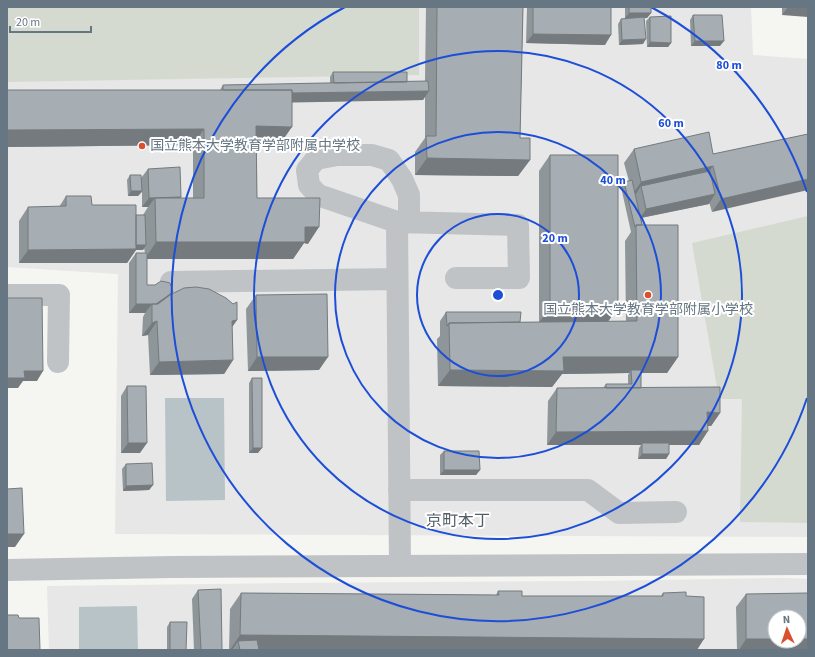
<svg xmlns="http://www.w3.org/2000/svg" width="815" height="657" viewBox="0 0 815 657" font-family="'Source Sans 3','Noto Sans JP',sans-serif">
	<style>
		.built { fill: #e6e7e6; fill-rule: evenodd }
		.green { fill: #d5dad1 }
		.water { fill: #b8c3c7 }
		.lines { fill: none; stroke-linecap: round; stroke-linejoin: round }
		.minor { stroke: #bfc3c6; stroke-width: 22 }
		.wall { fill: #8f969a }
		.shaded-wall { fill: #747a7d }
		.building { fill: #a6aeb3; stroke: #747a7d }
		.ring { fill: none; stroke: #1d4ed8; stroke-width: 2 }
		.poi-dot { fill: #da502e; stroke: #fff; stroke-width: 1.5 }
		.labels { text-anchor: middle; dominant-baseline: central; stroke-width: 4; stroke-linejoin: round; paint-order: stroke }
		.poi-label { font-size: 14px; fill: #667682; stroke: #fff; text-anchor: start }
		.quarter-label { font-size: 16px; fill: #535f67; stroke: #fff }
		.centre { fill: #1d4ed8; stroke: #fff; stroke-width: 2 }
		.ring-label { font-size: 12px; text-anchor: middle; font-weight: bold; fill: #1d4ed8; stroke: #fff; stroke-width: 4; stroke-linejoin: round; paint-order: stroke }
	</style>
	<rect width="100%" height="100%" fill="#f5f5f2"/>
	<path class="built" d="M7 7H751L753 55 808 59V537L115 534 118 274 7 267Z
		M785 578 808 579V650H49L47 586 294 583 598 581ZM775 617H799V641H775Z"/>
	<path class="green" d="M7 7H419V75L7 82Z
		M808 216V523L740 522 742 399H719L692 243Z"/>
	<path class="water" d="M165 398H224L225 500 166 501Z
		M137 606 138 650H79V607Z"/>
	<g class="lines">
		<path class="minor" d="M397 222 318 195 309 185 307 170 316 159 337 155H372L389 160 402 179 409 195V222
			M171 282 397 279
			M7 295H59L58 362
			M399 490H588L619 513 676 512
			M400 566 397 222 518 225 519 278H456
			M7 570 172 567 808 564"/>
	</g>
	<path class="wall" d="M426 7H523L520 138 530 160 518 176 415 175V152L425 138V96L423 100 292 102 280 144 257 143V198L308 244 304 243 293 259H147V285L172 294 237 320 232 327 233 360 224 374 150 375 148 335 142 336 143 317 145 313H129V263L136 253H145L144 248 143 250H136L127 263H19V221L28 207H59L66 196 92 205 136 215H143L148 207H142V192L138 196H128L127 180 130 175 141 178 148 169 180 198H193V145L7 147V90H220L223 85 330 83V77L333 72 407 82 425 81Z
		M527 7H611L605 45 526 43Z
		M625 7H651V13L647 18H644L643 44 619 45 618 24 621 19 638 18H625Z
		M782 7H808L782 15Z
		M693 15 720 46H691L690 20Z
		M650 17 671 43 668 47H647L646 21Z
		M808 134 712 212 709 202V204L641 218 678 357 667 373H641V388L720 413 711 426H708L699 445H669V454L666 459H638L639 448 641 445H547L548 401 557 388H603L606 384H628V375L629 373 562 374 552 387 438 386 437 339 440 336V321L446 312 520 322H539V171L550 155 618 307 608 322 626 321 625 241 631 232 621 187 624 182 629 181 624 163 634 149 713 154Z
		M256 295 319 370 248 371 246 309Z
		M252 378 258 453H249V383Z
		M127 386 140 453H121V396Z
		M444 451 480 470 476 475H440V455Z
		M126 464 153 485 149 490 123 491 122 469Z
		M198 590 222 650H194L192 599Z
		M498 591 522 596H661L663 593 686 596 697 650H229L230 609 241 593 496 595Z
		M746 594 808 650H737L736 607Z
		M170 622 186 650H167V627Z"/>
	<path class="shaded-wall" d="M788 7H808V17L782 15Z
		M629 13H651L647 18H625Z
		M533 34 611 35 605 45 526 43Z
		M646 39 643 44 619 45 622 40Z
		M695 41H724L720 46H691Z
		M650 42 671 43 668 47H647Z
		M429 91 423 100 216 104 223 94Z
		M256 126 292 127 280 144 245 143Z
		M204 129 193 145 7 147V130Z
		M427 158 530 160 518 176 415 175Z
		M713 166 704 179 641 186 636 194 632 195 641 182Z
		M808 179V190L712 212 721 199Z
		M131 191H142L138 196H128Z
		M715 194 709 204 640 218 646 209Z
		M181 197 174 207 155 198 148 207H142L149 198Z
		M305 227H319L308 244 304 243 293 259H145L156 242Z
		M132 245H146L143 250H136L127 263H19L28 250Z
		M173 292 167 301 152 311V304Z
		M136 304H152L145 313H129Z
		M550 306 618 307 606 324 539 323Z
		M237 320 228 333 232 321Z
		M157 321 148 335 142 336 152 323Z
		M257 357H328L319 370 248 371Z
		M563 357H678L667 373H631V370L629 373 562 374 552 387 438 386 450 370Z
		M233 360 224 374 150 375 159 362Z
		M24 371H43L37 381H23L18 388H7V378Z
		M707 412 720 413 711 426H698Z
		M708 431 699 445H642V443L641 445H547L556 432Z
		M128 443H147L140 453H121Z
		M253 448H262L258 453H249Z
		M642 454H669L666 459H638Z
		M444 470H480L476 475H440Z
		M153 485 149 490 123 491 126 486Z
		M7 534H24L15 547H7Z
		M240 635 704 639 697 650H240L238 641 232 650H230Z
		M746 639H775V641H799V639H808V650H739Z"/>
	<path class="building" d="M437 7H523L520 138H530V160L427 158 426 136H436Z
		M533 7H611V35L533 34Z
		M629 7H651V13H629Z
		M693 15H722L724 41H695Z
		M671 16V43L650 42V17Z
		M644 17 646 39 622 40 621 19Z
		M333 72H407V82L334 83Z
		M428 81 429 91 292 93V90H223V85Z
		M7 90H292V127L256 126 257 198H320L319 227H305V242H156L155 198H204V129L7 130Z
		M709 132 713 154 808 134V179L721 199 713 166 641 182 634 149Z
		M550 155H618V307L550 306Z
		M180 167 181 197 149 198 148 169Z
		M710 171 715 194 646 209 641 186Z
		M130 175H141L142 191H131Z
		M632 180 642 225H636L635 227 624 182Z
		M66 196H91L92 205H136V249L28 250V207L66 206Z
		M136 215H145L146 245H136Z
		M636 225H678V357H563L564 371 450 370 449 323 637 321Z
		M136 253H147V285H155L161 281 166 282 170 283 173 292 156 304H136Z
		M196 287 209 289 226 298 233 304 237 302V320L232 321 233 360 159 362 157 321 152 323V304H158L170 295 184 288Z
		M327 294 328 357H257L256 295Z
		M7 298H42L43 371H24L25 378H7Z
		M446 312H521L520 322 449 323 447 326Z
		M631 370H641V388H606V384H632Z
		M252 378H262V448H253Z
		M127 386H146L147 443H128Z
		M720 387V413L707 412 708 431 556 432 557 388Z
		M642 443H669V454H642Z
		M444 451H479L480 470H444Z
		M152 463 153 485 126 486V464Z
		M22 488 24 534H7V489Z
		M221 589 222 650H201L198 590Z
		M498 591H522V596H663V593L686 592V596L704 597V639L240 635 241 593 499 595Z
		M808 593V639H799V617H775V639H746V594Z
		M7 615H18L19 618H39L40 650H7Z
		M170 622H187L186 650H170Z
		M257 640 259 650H240L238 641Z"/>
	<g class="ring">
		<circle cx="498" cy="295" r="81"/>
		<circle cx="498" cy="295" r="163"/>
		<circle cx="498" cy="295" r="244"/>
		<path d="M807 398A326 326 0 1 1 345 7M651 7A326 326 0 0 1 807 192"/>
	</g>
	<g class="poi-dot">
		<circle cx="142" cy="146" r="4"/>
		<circle cx="648" cy="295" r="4"/>
	</g>
	<g class="labels">
		<g class="poi-label">
			<text x="150" y="146">国立熊本大学教育学部附属中学校</text>
			<text x="648" y="310" text-anchor="middle">国立熊本大学教育学部附属小学校</text>
		</g>
		<g class="quarter-label">
			<text x="458" y="521">京町本丁</text>
		</g>
	</g>
	<circle cx="498" cy="295" r="6" class="centre"/>
	<g class="ring-label">
		<text x="729" y="69">80 m</text>
		<text x="671" y="127">60 m</text>
		<text x="613" y="184">40 m</text>
		<text x="555" y="242">20 m</text>
	</g>
	<rect width="815" height="657" fill="none" stroke="#667682" stroke-width="16"/>
	<g transform="translate(787 629) rotate(357)"><circle r="19" fill="#ffffff" stroke="#c2c8cd"/>
	<path d="M0-3L7 15L0 10L-7 15Z" fill="#da502e"/>
	<text y="-6" font-size="11" font-weight="bold" text-anchor="middle" fill="#667682">N</text>
	</g>
	<path d="M10 26v6h81v-6" fill="none" stroke="#667682" stroke-width="2"/>
	<text x="16" y="26" font-size="12" fill="#667682" stroke="#ffffff" stroke-width="3" paint-order="stroke">20 m</text>
</svg>
